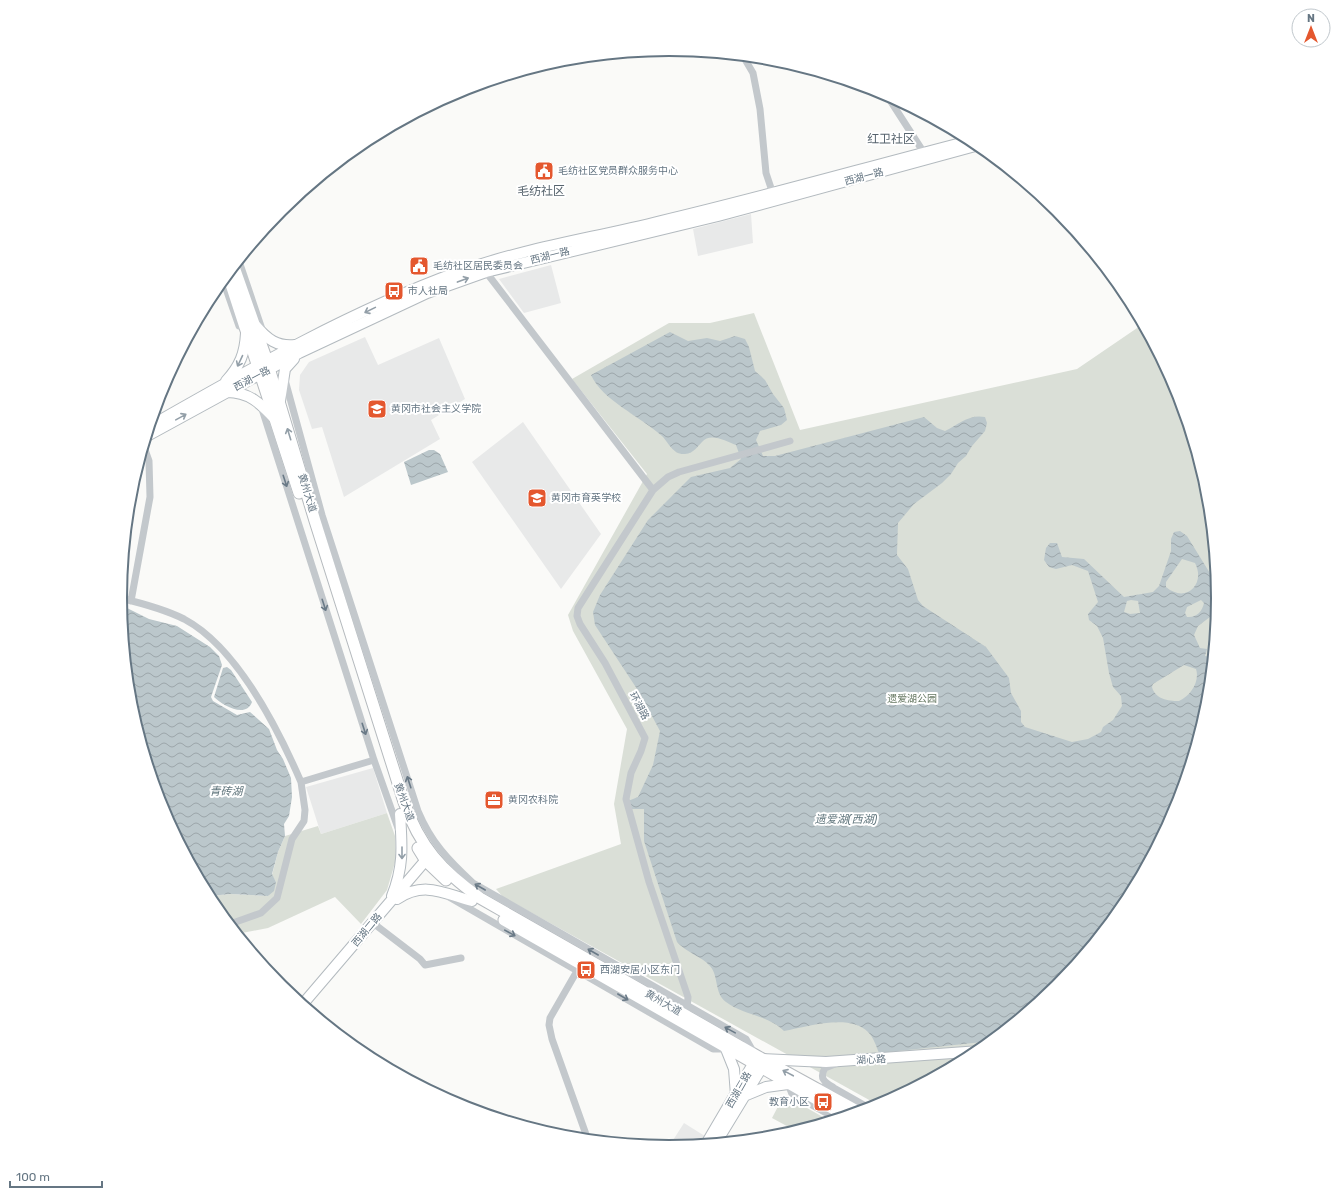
<svg xmlns="http://www.w3.org/2000/svg" width="1339" height="1197" viewBox="0 0 1339 1197" font-family="Rubik,'Noto Sans SC',sans-serif">
	<style>
		.built { fill: #e8e9e9 }
		.green { fill: #dadfd7 }
		.water { fill: url(#water-waves); fill-rule: evenodd }
		.lines { fill: none; stroke-linecap: round; stroke-linejoin: round }
		.secondary-casing { stroke: #b3babf; stroke-width: 12 }
		.primary-casing { stroke: #b5babe; stroke-width: 13 }
		.street { stroke: #c3c8cc; stroke-width: 7 }
		.secondary { stroke: #fff; stroke-width: 10 }
		.primary { stroke: #fff; stroke-width: 11 }
		.oneway { stroke: #939fa8 }
		.oneway2 { stroke: #6a7a87 }
		.labels { text-anchor: middle; dominant-baseline: central; stroke-width: 4; stroke-linejoin: round; paint-order: stroke }
		.poi-label { font-size: 10px; fill: #657683; stroke: #fff; text-anchor: start }
		.street-label { font-size: 10px; fill: #657683; stroke: #fff }
		.park-label { font-size: 10px; fill: #687a64; stroke: #fff }
		.water-label { font-size: 11px; font-style: italic; fill: #60757c; stroke: #fff }
		.quarter-label { font-size: 12px; fill: #57646e; stroke: #fff }
		.rim { fill: none; stroke: #657683; stroke-width: 2 }
	</style>
	<defs>
		<pattern id="water-waves" width="16" height="10" patternUnits="userSpaceOnUse"><rect width="16" height="10" fill="#bbc7cb"/><path d="M0 5q4-4 8 0t8 0" fill="none" stroke="#9ca6aa"/></pattern>
	</defs>
	<rect width="100%" height="100%" fill="#fafaf8"/>
	<path class="built" d="M751 214 753 243 698 256 693 229Z
		M551 265 561 303 524 313 499 279Z
		M365 337 378 365 439 338 465 399 431 420 440 439 344 497 322 427 312 429 299 390 300 375 309 362Z
		M523 422 601 534 561 589 472 462Z
		M373 768 387 813 321 834 306 787Z
		M684 1123 708 1138 705 1145 668 1148Z"/>
	<path class="green" d="M754 313 800 430 1077 369 1143 324 1177 388 1208 492 1219 599 1208 706 1177 809 1126 904 1058 987 975 1056 880 1106 503 897 496 889 621 844 614 804 627 729 573 631 568 615 647 474 572 379 669 323H710Z
		M387 813 395 836 396 859 387 890 361 924 335 897 268 928 237 934 209 896 231 894 268 896 276 882 272 875 278 852 285 836 318 826 321 834Z
		M784 1095 830 1121 796 1131 772 1118Z"/>
	<path class="water" d="M670 332 688 341 707 338 720 341 735 336 745 339 749 347 755 371 765 380 773 394 784 408 787 420 781 425 760 431 756 440 763 456H775L924 417 937 428 945 431C959 424 969 414 985 417L987 423 985 431 972 446 966 456 958 463 951 474 942 483 914 504 898 523 897 555 908 569 918 600 923 606 986 647 1009 678 1011 693 1021 711V722L1025 727 1072 742 1088 739 1101 732 1103 727 1113 720 1122 706 1121 696 1113 687 1109 673 1103 638 1097 626 1089 620 1088 614 1098 602 1088 571 1072 565 1056 569 1049 567 1044 560 1046 548 1050 543H1057L1062 557 1084 559 1124 597 1153 592 1159 586 1171 551V539L1174 532 1180 531 1187 536 1216 583 1210 617 1198 626 1194 635 1200 648 1207 649 1205 656 1213 657 1208 706 1177 809 1126 904 1058 987 992 1041 879 1053C876 1046 874 1038 868 1032 850 1013 806 1027 784 1031 768 1015 743 1015 726 1002 714 993 719 976 710 966 701 956 687 953 677 942L644 841V809H632L628 801 638 797 653 765 660 731 639 692 595 625 593 612 600 595 648 520 691 477 730 468 741 459 736 445C726 441 710 432 702 442 697 447 694 453 685 454 673 455 669 443 662 436 641 417 602 400 591 375ZM1182 559 1195 563C1206 584 1186 604 1166 587V582ZM1131 600 1138 601 1140 613 1130 614 1124 612 1127 601ZM1201 600 1204 603C1202 612 1196 618 1187 617L1185 613 1187 607ZM1184 665 1196 669C1200 681 1191 696 1179 701 1168 701 1155 699 1152 687L1153 684Z
		M429 450H434L440 454 448 472 411 485 404 462Z
		M121 605 149 619 177 626 210 647 219 656 222 665 211 697 213 701 237 715 250 712 269 729 277 750 283 759 291 778 292 797 289 816 284 824 285 836 278 852 272 874 276 882 274 891 268 896 231 894 209 896 162 809 131 705Z
		M227 667 231 670 252 702C246 719 222 705 214 697L223 668Z"/>
	<g class="lines">
		<defs>
			<path id="secondary" d="M256 326C267 339 277 347 295 345
				M226 381C240 366 245 353 246 333
				M227 392C249 392 260 403 275 419
				M280 401 285 369 294 359
				M150 426C250 369 351 311 458 272 524 248 594 238 661 221 763 197 864 168 965 142
				M147 436 299 353 427 293 486 272 718 216 979 145
				M392 896C404 866 402 846 400 814
				M397 899C424 881 443 893 472 901
				M302 1005 431 854
				M726 1049 734 1069 736 1095
				M761 1059 826 1062 980 1051
				M744 1096 766 1087 788 1084
				M716 1143 761 1069V1059
				M706 1144 753 1064 761 1059"/>
			<path id="primary" d="M234 267 266 358 315 521 404 802C420 847 441 870 480 898L757 1056 859 1112
				M228 275 299 493
				M418 848 426 861 446 880
				M504 920 846 1116"/>
		</defs>
		<use href="#secondary" class="secondary-casing"/>
		<use href="#primary" class="primary-casing"/>
		<path class="street" d="M743 56 753 73 760 109 766 173 773 194
			M886 94 926 156
			M239 261 263 332
			M486 272 653 490
			M223 280 239 326
			M285 380 322 515 418 811C431 842 448 860 473 883L746 1039 754 1053
			M261 406 374 760 398 828
			M120 598C141 603 164 609 184 619 237 647 278 729 301 782L374 760
			M131 601 150 497 149 461 144 447
			M449 897 713 1049H726
			M373 923 420 959 425 965 461 958
			M230 924 261 913 277 898 292 839 304 821 305 810 301 782
			M577 971 550 1018 549 1025 552 1039 588 1140
			M687 1010 688 997 649 882 626 799 631 773 641 751 645 738 605 663 580 624 577 616 578 608 653 490 668 477 679 472 790 441
			M788 1084 792 1094 837 1119
			M817 1087 834 1088 871 1109
			M833 1087C824 1082 819 1078 825 1068L835 1064"/>
		<use href="#secondary" class="secondary"/>
		<use href="#primary" class="primary"/>
	</g>
	<defs><path id="oneway-shaft" d="M-6 0H5M1.5-3L5.5 0L1.5 3" fill="none" stroke-width="1.6" stroke-linecap="round" stroke-linejoin="round"/></defs>
	<g class="oneway">
		<use href="#oneway-shaft" transform="translate(463 280) rotate(-20)"/>
		<use href="#oneway-shaft" transform="translate(370 310) rotate(154)"/>
		<use href="#oneway-shaft" transform="translate(240 361) rotate(115)"/>
		<use href="#oneway-shaft" transform="translate(181 417) rotate(-29)"/>
		<use href="#oneway-shaft" transform="translate(289 434) rotate(-107)"/>
		<use href="#oneway-shaft" transform="translate(402 853) rotate(90)"/>
		<use href="#oneway-shaft" transform="translate(788 1073) rotate(-152)"/>
	</g>
	<g class="oneway2">
		<use href="#oneway-shaft" transform="translate(285 481) rotate(72)"/>
		<use href="#oneway-shaft" transform="translate(324 605) rotate(72)"/>
		<use href="#oneway-shaft" transform="translate(364 729) rotate(72)"/>
		<use href="#oneway-shaft" transform="translate(409 782) rotate(-108)"/>
		<use href="#oneway-shaft" transform="translate(480 887) rotate(-150)"/>
		<use href="#oneway-shaft" transform="translate(510 933) rotate(29)"/>
		<use href="#oneway-shaft" transform="translate(593 952) rotate(-150)"/>
		<use href="#oneway-shaft" transform="translate(623 997) rotate(30)"/>
		<use href="#oneway-shaft" transform="translate(730 1030) rotate(-151)"/>
	</g>
	<defs>
		<symbol id="civic-square" viewBox="-11 -11 22 22"><rect x="-9" y="-9" width="18" height="18" rx="4" fill="#e4572e" stroke="#fff"/><path d="M-.6-6.5H3V-4.5H.6V-3L4-1V1h2V6H-6V1h2V-1L-.6-3ZM-1.2 2.5V6h2.4V2.5Z" fill="#fff"/></symbol>
		<symbol id="bus-square" viewBox="-11 -11 22 22"><rect x="-9" y="-9" width="18" height="18" rx="4" fill="#e4572e" stroke="#fff"/><path d="M-5-6H5V4H4V6H2V4H-2V6H-4V4H-5ZM-3.5-4V0h7V-4ZM-3.5 1.2v1.5H-2V1.2ZM2 1.2v1.5H3.5V1.2Z" fill="#fff"/></symbol>
		<symbol id="university-square" viewBox="-11 -11 22 22"><rect x="-9" y="-9" width="18" height="18" rx="4" fill="#e4572e" stroke="#fff"/><path d="M0-5L7-2L0 1L-7-2ZM-4 1L0 2.5L4 1V4Q0 6-4 4Z" fill="#fff"/></symbol>
		<symbol id="school-square" viewBox="-11 -11 22 22"><rect x="-9" y="-9" width="18" height="18" rx="4" fill="#e4572e" stroke="#fff"/><path d="M0-5L7-2L0 1L-7-2ZM-4 1L0 2.5L4 1V4Q0 6-4 4Z" fill="#fff"/></symbol>
		<symbol id="office-square" viewBox="-11 -11 22 22"><rect x="-9" y="-9" width="18" height="18" rx="4" fill="#e4572e" stroke="#fff"/><path d="M-6-3h4V-5.5h4V-3h4V5H-6ZM-1-4.5V-3h2v-1.5ZM-6 0V1H6V0Z" fill="#fff"/></symbol>
	</defs>
	<g fill-rule="evenodd">
		<use href="#civic-square" x="533" y="160" width="22" height="22"/>
		<use href="#civic-square" x="408" y="255" width="22" height="22"/>
		<use href="#bus-square" x="383" y="280" width="22" height="22"/>
		<use href="#university-square" x="366" y="398" width="22" height="22"/>
		<use href="#school-square" x="526" y="487" width="22" height="22"/>
		<use href="#office-square" x="483" y="789" width="22" height="22"/>
		<use href="#bus-square" x="575" y="959" width="22" height="22"/>
		<use href="#bus-square" x="812" y="1091" width="22" height="22"/>
	</g>
	<g class="labels">
		<g class="poi-label">
			<text x="558" y="171">毛纺社区党员群众服务中心</text>
			<text x="433" y="266">毛纺社区居民委员会</text>
			<text x="408" y="291">市人社局</text>
			<text x="391" y="409">黄冈市社会主义学院</text>
			<text x="551" y="498">黄冈市育英学校</text>
			<text x="508" y="800">黄冈农科院</text>
			<text x="600" y="970">西湖安居小区东门</text>
			<text x="809" y="1102" text-anchor="end">教育小区</text>
		</g>
		<g class="street-label">
			<text transform="translate(864 177) rotate(-15)">西湖一路</text>
			<text transform="translate(550 256) rotate(-14)">西湖一路</text>
			<text transform="translate(252 379) rotate(-28)">西湖一路</text>
			<text transform="translate(307 493) rotate(73)">黄州大道</text>
			<text transform="translate(639 706) rotate(62)">环湖路</text>
			<text transform="translate(404 802) rotate(70)">黄州大道</text>
			<text transform="translate(367 930) rotate(-50)">西湖二路</text>
			<text transform="translate(663 1003) rotate(30)">黄州大道</text>
			<text transform="translate(871 1060) rotate(-3)">湖心路</text>
			<text transform="translate(739 1090) rotate(-60)">西湖三路</text>
		</g>
		<g class="park-label">
			<text x="912" y="699">遗爱湖公园</text>
		</g>
		<g class="water-label">
			<text x="226" y="791">青砖湖</text>
			<text x="846" y="819">遗爱湖(西湖)</text>
		</g>
		<g class="quarter-label">
			<text x="891" y="139">红卫社区</text>
			<text x="541" y="191">毛纺社区</text>
		</g>
	</g>
	<path d="M0 0H1339V1197H0ZM127 598a542 542 0 1 1 1084 0a542 542 0 1 1-1084 0Z" fill="#fff" fill-rule="evenodd"/>
	<path class="rim" d="M127 598a542 542 0 1 1 1084 0a542 542 0 1 1-1084 0Z"/>
	<g transform="translate(1311 28)"><circle r="19" fill="#ffffff" stroke="#c1c8cd"/>
	<path d="M0-3L7 15L0 10L-7 15Z" fill="#e4572e"/>
	<text y="-6" font-size="11" font-weight="bold" text-anchor="middle" fill="#657683">N</text>
	</g>
	<path d="M10 1181v6h92v-6" fill="none" stroke="#657683" stroke-width="2"/>
	<text x="16" y="1181" font-size="12" fill="#657683" stroke="#ffffff" stroke-width="3" paint-order="stroke">100 m</text>
</svg>
